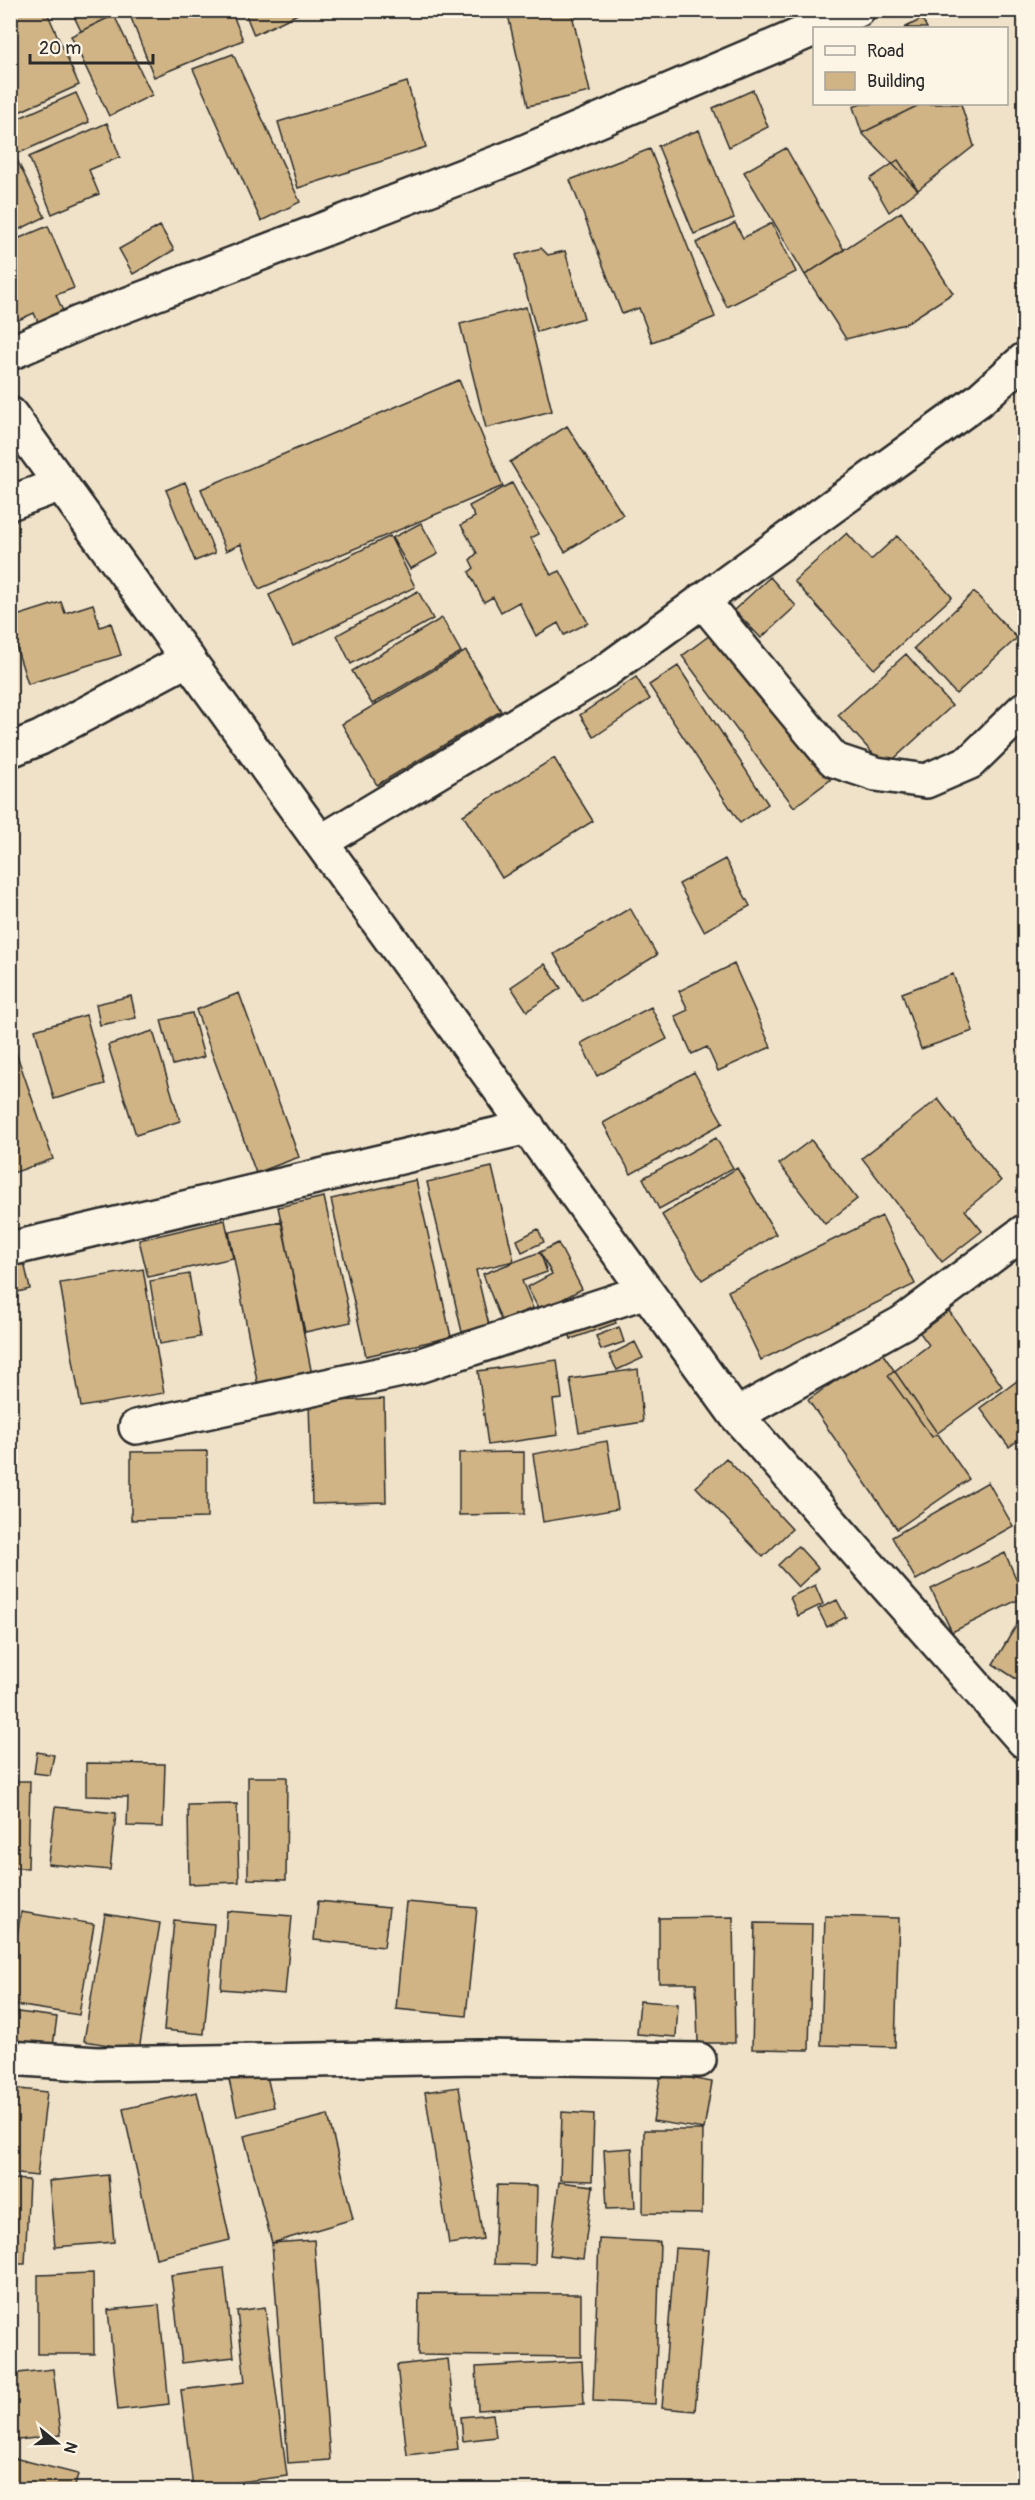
<svg xmlns="http://www.w3.org/2000/svg" width="1035" height="2500" viewBox="0 0 1035 2500" font-family="Pangolin,sans-serif">
	<style>
		.building { fill: #d0b485; stroke: #2b2b2b; stroke-width: 1.5 }
		.lines { fill: none; stroke-linecap: round; stroke-linejoin: round }
		.street-casing { stroke: #2b2b2b; stroke-width: 38 }
		.street { stroke: #fcf5e5; stroke-width: 33 }
	</style>
	<rect width="100%" height="100%" fill="#efe2c8"/>
	<filter id="ink" filterUnits="userSpaceOnUse"><feTurbulence type="fractalNoise" baseFrequency=".0167" numOctaves="2"/><feDisplacementMap in="SourceGraphic" scale="12" xChannelSelector="R" yChannelSelector="G"/><feConvolveMatrix kernelMatrix="1 2 1 2 8 2 1 2 1" color-interpolation-filters="sRGB"/></filter>
	<g filter="url(#ink)">
		<path class="building" d="M46 10 79 85 10 116V11Z
			M71 10H112L114 15 81 31Z
			M128 10H231L243 40 154 77Z
			M244 10H306L254 35Z
			M507 10H571L590 92 528 106Z
			M114 15 152 95 109 116 71 36Z
			M922 19 927 28H904Z
			M233 54 300 202 261 221 193 69Z
			M407 82 426 147 298 188 278 122Z
			M753 90 768 127 729 147 713 108Z
			M76 93 89 122 19 153 10 133V122Z
			M861 104H921L862 133 853 107Z
			M921 104H961L974 146 918 190 862 133Z
			M107 123 120 157 89 170 99 194 52 214 29 157Z
			M699 130 734 218 694 234 658 146Z
			M786 148 844 250 805 275 744 172Z
			M650 149 715 317 652 342 639 308 622 314 570 180Z
			M17 160 45 217 10 234V163Z
			M898 160 918 190 889 212 870 179Z
			M901 212 953 293 905 324 846 339 805 275Z
			M735 223 743 238 772 223 796 272 727 307 696 243Z
			M48 226 74 288 56 295 63 311 38 322 34 313 14 322 10 314V242Z
			M160 226 174 250 133 274 119 249Z
			M541 248 548 255 565 251 584 318 537 332 516 255Z
			M526 307 552 411 486 428 460 324Z
			M459 380 503 486 259 589 241 544 226 551 201 489Z
			M567 426 623 515 565 552 510 462Z
			M185 482 215 553 195 561 166 490Z
			M512 483 539 534 531 538 551 575 560 571 588 623 564 635 558 623 536 636 519 602 501 612 493 597 484 602 469 572 474 568 470 560 477 553 461 525 475 517 469 506Z
			M421 523 438 554 410 569 392 538Z
			M847 533 871 560 897 536 952 597 874 669 794 581Z
			M390 536 415 587 293 646 269 595Z
			M770 577 796 606 761 638 734 610Z
			M418 591 433 619 351 664 337 635Z
			M974 592 1017 638 956 694 914 648Z
			M61 602 65 613 93 604 100 627 111 623 121 655 28 684 10 628V618Z
			M442 618 461 652 372 704 352 671Z
			M718 629 830 780 794 807 682 656Z
			M466 651 501 711 377 785 342 724Z
			M906 654 952 706 885 767 838 715Z
			M678 666 768 804 740 823 649 685Z
			M636 677 650 699 594 737 580 715Z
			M554 758 593 821 502 878 463 815Z
			M725 859 750 906 704 931 679 884Z
			M630 908 657 955 582 1001 554 954Z
			M545 964 561 988 527 1011 511 987Z
			M734 964 771 1047 718 1071 707 1047 692 1054 675 1016 688 1010 679 991Z
			M953 974 973 1031 921 1049 902 993Z
			M239 993 299 1157 256 1173 196 1010Z
			M131 996 136 1018 100 1025 96 1004Z
			M651 1007 667 1039 597 1076 581 1043Z
			M192 1013 204 1057 173 1065 161 1020Z
			M86 1015 105 1084 54 1099 35 1030Z
			M153 1031 180 1121 136 1135 108 1045Z
			M10 1035 53 1159 10 1174Z
			M694 1072 723 1123 631 1174 603 1123Z
			M938 1099 1001 1181 965 1210 982 1231 942 1262 862 1158Z
			M716 1138 733 1168 659 1209 643 1178Z
			M811 1140 857 1199 825 1224 779 1164Z
			M492 1167 514 1261 476 1270 489 1325 462 1332 427 1182Z
			M737 1168 776 1234 702 1280 662 1215Z
			M416 1180 451 1337 366 1356 331 1199Z
			M324 1197 351 1322 305 1332 278 1207Z
			M882 1216 915 1284 761 1360 728 1291Z
			M225 1220 233 1258 148 1277 139 1240Z
			M282 1222 312 1375 258 1386 229 1232Z
			M538 1229 544 1242 522 1252 517 1240Z
			M558 1243 582 1289 540 1311 527 1287 552 1274 540 1252Z
			M540 1252 547 1272 522 1281 533 1308 501 1320 483 1274Z
			M24 1262 30 1289 10 1294V1266Z
			M143 1269 164 1393 81 1407 60 1283Z
			M189 1274 200 1337 160 1344 150 1281Z
			M944 1304 1002 1386 932 1437 888 1376 929 1345 915 1326Z
			M611 1311 616 1323 571 1339 567 1326Z
			M619 1327 624 1342 601 1350 596 1336Z
			M635 1342 643 1358 617 1370 609 1355Z
			M880 1350 969 1479 897 1529 808 1400Z
			M557 1360 562 1399 553 1400 558 1435 488 1445 478 1371Z
			M638 1369 643 1422 579 1432 570 1379Z
			M1024 1376V1436L1009 1447 980 1408Z
			M384 1399 386 1502 312 1504 309 1402Z
			M607 1441 618 1509 543 1522 533 1454Z
			M207 1451V1518L131 1520V1452Z
			M524 1452V1514L459 1515V1453Z
			M726 1458 792 1529 763 1557 696 1487Z
			M988 1482 1013 1526 916 1580 892 1537Z
			M798 1546 818 1568 798 1587 778 1565Z
			M1005 1553 1024 1597 952 1632 931 1589Z
			M815 1585 823 1604 798 1616 790 1597Z
			M837 1600 846 1617 827 1627 818 1609Z
			M1024 1613V1684L993 1664Z
			M37 1752 54 1755 50 1775 34 1773Z
			M86 1763 165 1764 163 1827 127 1826 128 1797 86 1796Z
			M248 1777H287L286 1880 248 1879Z
			M10 1781H30L28 1868H10Z
			M237 1804 239 1882 189 1884 188 1805Z
			M55 1807 116 1813 110 1870 48 1864Z
			M318 1901 389 1908 384 1947 314 1940Z
			M406 1902 477 1908 466 2016 396 2009Z
			M227 1911 292 1916 285 1994 221 1989Z
			M21 1912 94 1924 79 2015 10 2004V1977Z
			M105 1914 160 1923 139 2050 84 2041Z
			M825 1916 899 1918 895 2047 821 2045Z
			M733 1917 735 2043H698L696 1983H659V1918Z
			M174 1920 214 1924 204 2034 164 2030Z
			M755 1923 812 1924 809 2050 752 2049Z
			M640 2001 678 2004 676 2037 637 2034Z
			M10 2011 57 2017 53 2046 10 2041Z
			M265 2067 274 2107 237 2116 228 2075Z
			M661 2073 712 2082 704 2129 653 2121Z
			M459 2087 483 2239 449 2244 425 2092Z
			M10 2088 47 2092 37 2176 10 2173Z
			M197 2092 230 2240 156 2258 123 2109Z
			M562 2112 594 2114 592 2181 560 2180Z
			M328 2115 353 2219 272 2243 244 2136Z
			M644 2130H703L702 2214 643 2213Z
			M632 2148 635 2208 607 2209 604 2150Z
			M108 2175 114 2242 55 2247 49 2181Z
			M10 2179 29 2180 25 2264H10Z
			M559 2182 593 2186 583 2259 550 2255Z
			M497 2185 537 2186 535 2265 494 2264Z
			M599 2239 660 2242 655 2404 593 2401Z
			M314 2240 330 2460 288 2463 272 2243Z
			M675 2248 709 2250 695 2411 662 2408Z
			M224 2268 234 2357 182 2363 171 2275Z
			M10 2271 14 2316H10Z
			M93 2273 94 2354H38V2275Z
			M419 2293 581 2294V2357L418 2355Z
			M159 2305 169 2404 118 2410 108 2310Z
			M265 2307 287 2476 193 2488 181 2390 245 2382 237 2311Z
			M448 2359 458 2449 407 2455 397 2365Z
			M582 2361 584 2404 478 2410 476 2367Z
			M53 2369 61 2435 10 2441V2374Z
			M493 2414 496 2437 463 2441 461 2417Z
			M10 2457 78 2474 74 2490H10Z"/>
		<g class="lines">
			<defs>
				<path id="street" d="M816 28 858 10
					M10 353 79 323 515 156 814 29
					M10 414 736 1415 1024 1741
					M10 503 61 484
					M702 600 834 760 876 774 926 781 970 762 1024 709
					M10 750 40 738 188 659
					M321 842 607 670 979 400 1024 360
					M10 1249 528 1127
					M736 1415 902 1323 1024 1232
					M136 1427 415 1367 646 1291
					M10 2058 97 2064 479 2057 699 2060"/>
			</defs>
			<use href="#street" class="street-casing"/>
			<use href="#street" class="street"/>
		</g>
	</g>
	<rect width="1035" height="2500" fill="none" stroke="#fcf5e5" stroke-width="36"/>
	<rect x="18" y="18" width="999" height="2464" fill="none" stroke="#2b2b2b" stroke-width="2" filter="url(#ink)"/>
	<rect x="813" y="27" width="195" height="78" fill="#fcf5e5" stroke="#a8a49b" stroke-width="1.5"/>
	<rect x="825" y="46" width="30" height="9" fill="#fcf5e5" stroke="#a8a49b" stroke-width="1.5"/>
	<text x="867" y="57" font-size="18" fill="#2b2b2b">Road</text>
	<rect x="825" y="72" width="30" height="18" fill="#d0b485" stroke="#a8a49b" stroke-width="1.5"/>
	<text x="867" y="87" font-size="18" fill="#2b2b2b">Building</text>
	<g transform="translate(57 2443) rotate(109)" stroke="#fcf5e5" stroke-width="4.5" paint-order="stroke">
	<path d="M0-4.5L10 22L0 15L-10 22Z" fill="#2b2b2b"/>
	<text y="-9" font-size="16" font-weight="bold" text-anchor="middle" fill="#2b2b2b">N</text>
	</g>
	<path d="M30 54v9h123v-9" fill="none" stroke="#2b2b2b" stroke-width="3"/>
	<text x="39" y="54" font-size="18" fill="#2b2b2b" stroke="#fcf5e5" stroke-width="4.5" paint-order="stroke">20 m</text>
</svg>
